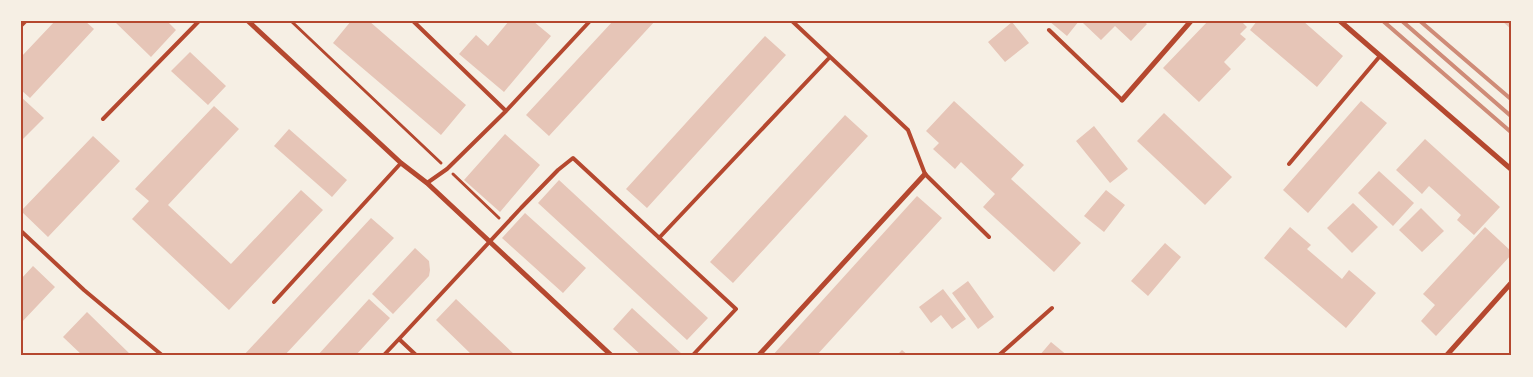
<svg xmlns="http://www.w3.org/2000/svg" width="1533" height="377" viewBox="0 0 1533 377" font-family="'Sofia Sans Condensed',sans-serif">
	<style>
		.building { fill: #e6c5b7 }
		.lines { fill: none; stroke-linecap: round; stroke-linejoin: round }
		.path { stroke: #b5482f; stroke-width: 3 }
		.service { stroke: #b5482f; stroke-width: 4 }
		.minor { stroke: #b5482f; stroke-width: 5 }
		.rail { stroke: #cf8b77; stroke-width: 4 }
		.neatline { fill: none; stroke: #b5482f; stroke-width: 2 }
	</style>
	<rect width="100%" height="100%" fill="#f6efe4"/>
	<path class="building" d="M55 21H85L94 29 30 98 21 90V57Z
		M114 21H167L176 30 151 57Z
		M351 21H369L466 105 441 135 333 43Z
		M509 21H533L551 36 504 92 459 54 476 35 488 46Z
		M613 21H655L549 136 526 115Z
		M1049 21H1079L1067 36Z
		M1085 21H1143L1147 24 1131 41 1115 26 1101 40 1083 23Z
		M1208 21H1241L1247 27 1240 34 1246 39 1224 62 1231 69 1199 102 1163 68Z
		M1257 21H1303L1343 56 1317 87 1250 30Z
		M1502 21H1512V30Z
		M1012 22 1029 43 1005 62 988 42Z
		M765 36 786 55 647 208 626 189Z
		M190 52 226 86 208 105 171 71Z
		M21 97 44 118 21 141Z
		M954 101 1024 165 1011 179 1081 243 1054 272 983 207 995 194 961 162 955 169 933 149 939 143 926 131Z
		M1361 101 1387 123 1308 213 1283 190Z
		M214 106 239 129 168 205 231 264 301 190 323 210 229 310 132 219 149 201 135 189Z
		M1164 113 1232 177 1205 205 1137 141Z
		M845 115 868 136 733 283 710 262Z
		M1094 126 1128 169 1110 183 1076 141Z
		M289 129 347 180 332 197 274 146Z
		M505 134 540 165 500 212 464 180Z
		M93 136 120 161 48 237 21 211Z
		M1425 139 1500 207 1474 235 1457 220 1461 215 1429 186 1422 194 1396 170Z
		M1379 171 1414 203 1393 226 1358 193Z
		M559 180 708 318 687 340 538 203Z
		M1106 190 1125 205 1104 232 1084 216Z
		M917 196 942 218 816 356H772Z
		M1353 203 1378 227 1352 253 1327 228Z
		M1421 208 1444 231 1422 252 1399 230Z
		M525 213 586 268 563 293 502 238Z
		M371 218 394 238 284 356H243Z
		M1290 227 1311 245 1307 249 1342 279 1349 270 1376 293 1346 328 1264 258Z
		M1485 227 1512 252V254L1436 336 1421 321 1435 305 1423 294Z
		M1165 243 1181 257 1148 296 1131 281Z
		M415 248 429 261 430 270 429 276 393 314 372 294Z
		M33 266 55 287 21 323V279Z
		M968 281 994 317 978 329 952 293Z
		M943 289 966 319 952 329 941 315 931 323 919 307Z
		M369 299 390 318 355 356H317Z
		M456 299 516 356H473L436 320Z
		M632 308 682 354 680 356H642L613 329Z
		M87 312 132 356H83L63 337Z
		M1051 342 1068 356H1039Z
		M902 350 909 356H896Z"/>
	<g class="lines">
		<path class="path" d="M291 21 441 163
			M453 174 499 218"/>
		<path class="service" d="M413 21 506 111
			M792 21 908 130 925 174 989 237
			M1049 30 1122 100
			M103 119 199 21
			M1289 164 1380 56
			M427 183 447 169 506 111 590 21
			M21 231 84 290 163 356
			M659 238 830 57
			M274 302 401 163
			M383 356 399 339
			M417 356 399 339 521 208 558 170 573 158 736 309 692 356
			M998 356 1052 308"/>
		<path class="minor" d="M248 21 401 163 427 183 612 356
			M1340 21 1512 170
			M21 25 25 21
			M1122 100 1191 21
			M758 356 925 174
			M1446 356 1512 282"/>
		<path class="rail" d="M1383 21 1512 133
			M1402 21 1512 117
			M1420 21 1512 100"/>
	</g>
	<rect width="1533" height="377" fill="none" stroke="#f6efe4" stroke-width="45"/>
	<rect x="22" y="22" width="1488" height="332" class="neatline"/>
</svg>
